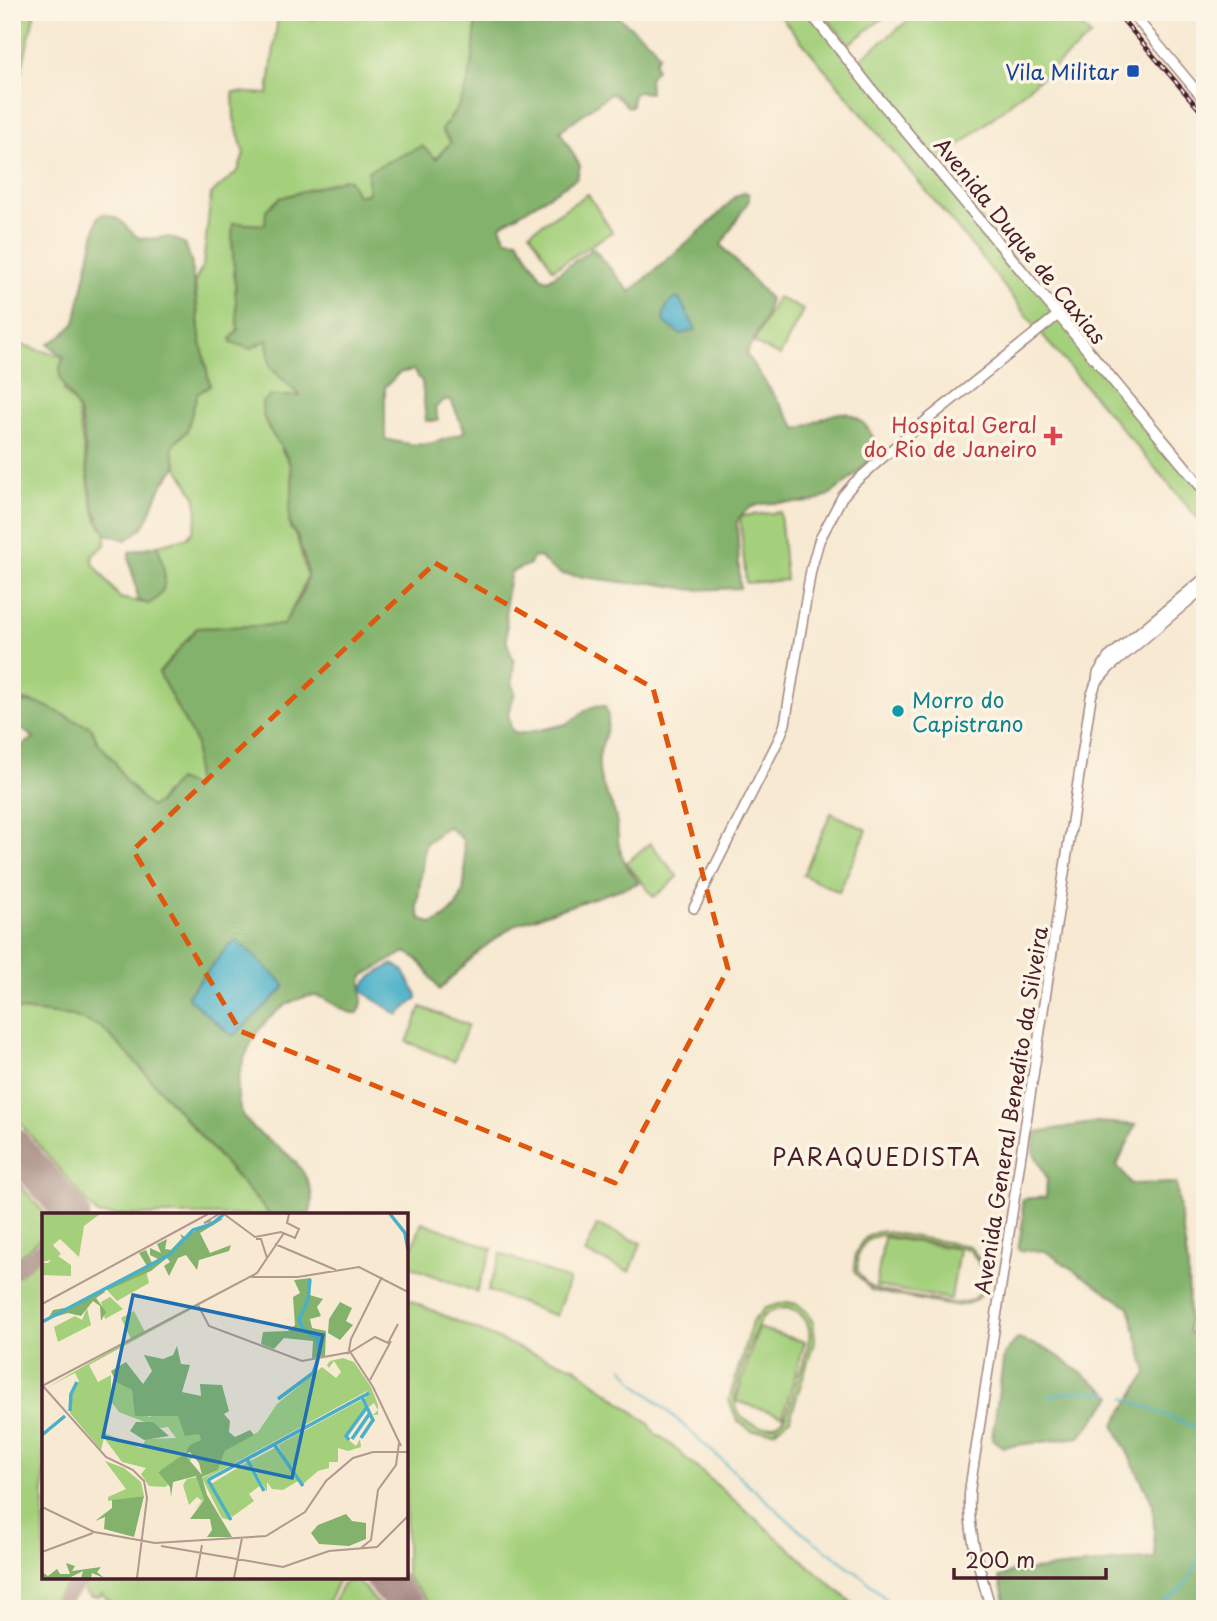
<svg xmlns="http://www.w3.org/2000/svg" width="1217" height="1621" viewBox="0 0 1217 1621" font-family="'Playpen Sans',sans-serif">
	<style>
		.green { fill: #a4d07c; stroke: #777854; stroke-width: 2; fill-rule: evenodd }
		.forest { fill: #83b26c; stroke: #66684c; stroke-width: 2; fill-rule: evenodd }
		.water { fill: #49b0c8; stroke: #4a687a; stroke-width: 2 }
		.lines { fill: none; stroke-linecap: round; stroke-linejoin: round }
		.stream { stroke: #49b0c8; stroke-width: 2 }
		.taxiway { stroke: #a0847e; stroke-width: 14 }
		.runway { stroke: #a0847e; stroke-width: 35 }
		.secondary-casing { stroke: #a0847e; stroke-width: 12 }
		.primary-casing { stroke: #a0847e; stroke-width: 13 }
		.secondary { stroke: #fff; stroke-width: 9 }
		.primary { stroke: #fff; stroke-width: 10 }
		.rail-casing { stroke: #4a1f2b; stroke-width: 4.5 }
		.rail { stroke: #fcf5e5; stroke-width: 2; stroke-dasharray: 5; stroke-linecap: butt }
		.marked { fill: none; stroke: #e0560e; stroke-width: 5; stroke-dasharray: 14 9; stroke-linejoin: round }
		.transit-dot { fill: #1a4fb4; stroke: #fcf5e5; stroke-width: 2.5 }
		.health-dot { fill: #e0444e; stroke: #fcf5e5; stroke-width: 2.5 }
		.culture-dot { fill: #0f9aa8; stroke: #fcf5e5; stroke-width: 2.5 }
		.labels { text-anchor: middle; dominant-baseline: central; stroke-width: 7; stroke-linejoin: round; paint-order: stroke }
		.transit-label { font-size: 21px; fill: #164399; stroke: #fcf5e5; text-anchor: end }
		.street-label { font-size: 21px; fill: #4a1f2b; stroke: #fcf5e5 }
		.health-label { font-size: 21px; fill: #be3a42; stroke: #fcf5e5; text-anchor: end }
		.culture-label { font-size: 21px; fill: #0d838f; stroke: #fcf5e5; text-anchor: start }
		.neighbourhood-label { font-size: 23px; letter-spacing: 2px; fill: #4a1f2b; stroke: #fcf5e5 }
		.inset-river { fill: none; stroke: #49b0c8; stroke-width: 3.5 }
		.inset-road { fill: none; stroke: #b2988f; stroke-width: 2 }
		.view { fill: #1f6fb2; fill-opacity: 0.15; stroke: #1f6fb2; stroke-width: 3.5 }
		.inset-edge { fill: none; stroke: #4a1f2b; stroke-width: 3.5 }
	</style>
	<rect width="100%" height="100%" fill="#fcf5e5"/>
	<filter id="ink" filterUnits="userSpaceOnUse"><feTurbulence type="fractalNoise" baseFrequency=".0143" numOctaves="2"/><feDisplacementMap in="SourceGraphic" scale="14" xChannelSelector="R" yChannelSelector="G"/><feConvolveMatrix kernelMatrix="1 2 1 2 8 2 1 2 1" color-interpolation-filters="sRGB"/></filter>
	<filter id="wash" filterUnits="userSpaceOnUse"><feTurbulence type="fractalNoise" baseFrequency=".00686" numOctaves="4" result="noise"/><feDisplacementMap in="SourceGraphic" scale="28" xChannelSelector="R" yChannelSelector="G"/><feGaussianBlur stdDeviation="1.57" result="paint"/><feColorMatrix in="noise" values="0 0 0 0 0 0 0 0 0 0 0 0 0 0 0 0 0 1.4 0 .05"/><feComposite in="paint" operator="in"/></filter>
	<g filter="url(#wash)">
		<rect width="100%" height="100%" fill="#f7e9d2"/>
		<path class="green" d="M35 12 12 111V14Z
			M316 12H398L457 21 476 16C474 59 474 93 443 127L442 131 451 142 435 159 369 194 357 195 349 180 265 225 233 223 232 238 238 330 231 339 255 345 267 339 301 397 281 449 290 464 292 480 293 497 289 518 290 528 297 537 307 576 299 596 283 625 197 628 159 673 196 743 195 790 188 784 164 793 158 803 150 808 125 780 114 761 97 742 93 729 43 705 26 700 12 704V342L64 357V391L77 406 91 498 96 519 106 534 105 545 92 556 93 563 120 598 149 604C174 589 163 569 158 545L186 538 193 531 197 518 196 498 177 466 172 449 176 442 187 431 197 394 210 386 200 337 195 281 203 266 211 194 238 171 244 154 234 118 233 92 268 94 278 16 314 19Z
			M777 12H808L855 63 919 12H1069L1091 36 936 165 1205 490V527L1038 330 978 253Z
			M821 12H891L849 44Z
			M588 194 612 232 553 269 530 232Z
			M777 297 803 310 780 356 754 343Z
			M780 512 786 580 746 583 740 516Z
			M831 813 867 830 839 892 803 875Z
			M650 843 678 877 654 897 626 863Z
			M421 1007 468 1025 454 1061 407 1042Z
			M12 1009 73 1016 101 1027 133 1059 270 1215H98L12 1114Z
			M12 1176 46 1215H44V1235L12 1263Z
			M422 1222 493 1249 476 1292 406 1265Z
			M597 1225 641 1243 630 1272 585 1253Z
			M881 1231 969 1246C993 1270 992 1305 953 1306L872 1291 855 1273C853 1252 859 1236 881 1231ZM881 1235 968 1249C986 1266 992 1299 959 1303 951 1304 881 1292 873 1288 866 1285 862 1277 858 1272 856 1253 861 1239 881 1235Z
			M884 1237 959 1249 951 1299 876 1286Z
			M44 1253V1577H74L46 1609H12V1280Z
			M501 1254 569 1280 556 1316 488 1291Z
			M406 1299 526 1351 575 1367 649 1424 656 1435 663 1438 859 1609H434L406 1576Z
			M787 1302 797 1304 808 1313 813 1323 815 1339 790 1419 774 1431H752L737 1420 729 1400 752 1322 765 1308ZM787 1308C825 1319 805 1355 797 1380 793 1391 791 1407 785 1416 774 1435 744 1427 737 1409 736 1406 735 1401 735 1399 736 1386 755 1325 763 1317 770 1310 777 1309 787 1308Z
			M758 1328 805 1342 783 1416 736 1401Z
			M92 1577H340L325 1609H117L102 1594 99 1597H91L85 1592V1584Z
			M351 1579 358 1581 382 1609H331L343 1583Z"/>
		<path class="forest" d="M481 12H612L652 44 659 55 655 62 656 69 649 78 650 93 637 92 633 95 632 106 628 107 615 95 610 94 560 131 580 166 577 178 500 226 506 239 518 240 542 278 548 280 593 248 630 292 714 219 736 196 745 192 749 194V200L721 245 770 299 765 318 746 354 797 429C823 423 839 399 864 424 873 434 876 442 874 455 860 471 838 492 819 500 792 509 754 491 737 521L740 588 694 590 653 583H629L561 574 550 567 540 557 533 558 530 564 511 572 506 597 507 643 514 662 512 683 515 693 508 713 511 729 517 734C527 732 558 727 566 724 579 718 589 702 605 706 614 725 601 739 599 758 597 783 608 793 615 814 618 825 617 835 619 846 622 861 631 872 639 883L516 924 480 950 439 990C430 977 421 957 405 952L363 976C359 989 366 1001 358 1013 342 1015 327 994 310 996 288 999 266 1018 255 1036 238 1066 225 1107 258 1132 277 1147 296 1156 307 1180 312 1192 314 1202 309 1215H270L133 1059 101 1027 73 1016 12 1009V758L16 756 21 746 34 738 12 722V704C45 696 62 719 90 726L97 741 115 762 125 780 150 807 158 803 177 780 188 784 195 789 196 743 159 673 197 628 283 625C291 611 306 592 307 576 308 566 301 548 298 539 295 532 289 528 289 519 289 500 296 487 290 465 283 442 260 428 262 402L271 396H300L270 367 267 340 250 349 231 342V339L238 330 232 238 233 223 265 225 266 210 280 198 344 179 349 180 357 195 368 194V171L422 146 436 159 451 142 442 131 443 127C473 94 474 58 476 16ZM413 370 422 382 426 421H438L435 408 443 401 451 400 465 432C429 445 423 449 385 439V387L399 373ZM448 826 463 840C466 875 471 908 432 924L420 918 417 907 425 844Z
			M102 214C124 215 127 233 140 238 149 241 160 236 169 237 174 238 180 242 185 244L191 260 200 337 210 386 197 394 187 431 176 441 172 449 177 466C172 472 167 478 163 484 147 509 156 522 126 540L106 534C83 496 90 457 80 416 75 395 50 381 64 357L48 344 62 336 75 323 98 217Z
			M158 545C163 570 174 589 149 604L137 601C139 583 128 569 129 552Z
			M1097 1122 1136 1125 1117 1165 1131 1184 1176 1183 1188 1266 1189 1332 1205 1343V1609H1007L999 1577 1012 1572 1155 1558 1153 1504 1114 1425 1147 1373 1129 1307 1045 1251 1018 1250 1023 1220 1022 1199 1046 1197 1047 1178 1033 1151 1036 1132Z
			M1018 1339 1048 1349 1113 1396 1080 1437 1003 1447 992 1439 1004 1355 1009 1347Z"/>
		<path class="water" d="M679 298 696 330 680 334 664 322C663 310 667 301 679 298Z
			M238 941 284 984V988L235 1035H231L189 999 188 995 229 945Z
			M393 964 403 970 417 995V998L398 1015 362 991C364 978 382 971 393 964Z"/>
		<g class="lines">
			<path class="stream" d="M623 1367 636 1384 652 1397 799 1530 864 1578 896 1609
				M1048 1396 1077 1391 1109 1393
				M1125 1398 1205 1432
				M1150 1609C1200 1585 1197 1564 1205 1515"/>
			<path class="taxiway" d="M12 1273 44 1247
				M55 1609 84 1577"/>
			<path class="runway" d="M12 1144 73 1215
				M382 1577 409 1609"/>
		</g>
	</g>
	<g filter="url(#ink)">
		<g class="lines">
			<defs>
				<path id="secondary" d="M1131 12 1205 101
					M1097 681 1098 673 1108 658 1205 578
					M694 908 779 739 785 724 811 570 819 541 842 497 854 483 907 436 1058 315
					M991 1609C980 1570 966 1529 970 1488L1091 697 1096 683 1109 668 1205 587"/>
				<path id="primary" d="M810 12 879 99 1205 491"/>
			</defs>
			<use href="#secondary" class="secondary-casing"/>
			<use href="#primary" class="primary-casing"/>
			<use href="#secondary" class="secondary"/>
			<use href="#primary" class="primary"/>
			<defs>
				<path id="rail" d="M1116 12 1205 116"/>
			</defs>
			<use href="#rail" class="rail-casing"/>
			<use href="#rail" class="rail"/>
		</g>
	</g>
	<path class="marked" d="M435 563 653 688 728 969 615 1183 240 1031 133 850Z"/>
	<rect class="transit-dot" x="1126" y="64" width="14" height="14" rx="3.5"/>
	<path class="health-dot" d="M1049.5 425.5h7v7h7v7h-7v7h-7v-7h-7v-7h7z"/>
	<circle class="culture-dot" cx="898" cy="711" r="7"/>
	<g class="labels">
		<g class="transit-label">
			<text x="1119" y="71">Vila Militar</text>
		</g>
		<g class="street-label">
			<text transform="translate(1021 240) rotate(51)">Avenida Duque de Caxias</text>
			<text transform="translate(1010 1110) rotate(-81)">Avenida General Benedito da Silveira</text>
		</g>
		<g class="health-label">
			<text x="1037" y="424">Hospital Geral<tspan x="1037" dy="24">do Rio de Janeiro</tspan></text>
		</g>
		<g class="culture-label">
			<text x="912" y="699">Morro do<tspan x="912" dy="24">Capistrano</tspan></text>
		</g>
		<g class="neighbourhood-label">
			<text x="877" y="1156">PARAQUEDISTA</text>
		</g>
	</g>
	<g transform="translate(42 1213)">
		<rect width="366" height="366" fill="#f7e9d2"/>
		<path d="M0 1H58L42 13 37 44 18 26 11 32 19 41 16 43 29 52V63L0 62V50H6L9 47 0 49ZM104 58 107 70 75 88 65 77ZM209 64 47 152 56 169 69 162V185L74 169 83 172 90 177 94 199 108 204 115 199 136 203 158 221 159 227 143 239 150 246 145 249 139 242 133 252 116 258 126 272 123 274 107 273 99 261 104 255 80 249 62 225 59 237 28 200 29 181 37 168 33 160 4 175 89 126 79 105 92 98 103 119ZM68 187 77 199 118 215 126 214 134 225 104 226 99 235 62 220ZM68 84 81 96 63 106 59 89ZM45 95 49 112 16 129 12 114 33 103 40 107ZM301 145 312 149 329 174 336 192V202H331L336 197 332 190 327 194 323 187 325 178 165 265 169 271 205 249 219 272 207 281 212 288 190 304 182 296 188 307 180 305 160 265 176 257 183 238 216 219 235 191 280 154 294 165 299 159 292 148 287 155 285 152 288 148ZM319 187 323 194 303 224 314 233 318 226 319 234 306 238 296 235V249H287V255L276 258 261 271 249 256 255 253 248 254 236 232ZM233 235 256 268 241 277 230 276 225 269V279L208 248ZM63 248 82 255 99 269 102 283 66 288V284L84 276ZM155 264 162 287 152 297 160 288 155 284 147 292 141 272 145 266Z" fill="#a4d07c" fill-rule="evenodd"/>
		<path d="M176 5 181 6 158 20 168 40 189 32 187 38 157 47 155 57 144 42 136 45 127 63 122 53 128 49 125 45 109 58 66 77 63 75 105 53 97 40 104 37 110 50 116 46 108 42V35L119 40 115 31 125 26 123 36 129 37 140 25 138 21 143 24ZM269 65 268 82 281 86 275 94 279 103 268 106 270 115 284 118 283 143 270 145 271 128 242 125 232 136 219 131 221 119 246 118 253 112 251 84 258 80 252 67ZM61 76 63 79 54 85 64 99 59 108 58 93 51 88 39 103 26 100 6 106 11 97 28 94ZM298 89 310 95 304 108 311 112 298 127 286 120 287 106ZM135 133 139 151 148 152 140 179 159 183 158 171 180 172 187 198 182 201 188 208 187 219 193 224 208 217 212 222 183 238 176 257 160 264 165 282 190 324H165L170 317 168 306H148L162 287 154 263 131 269 129 284 128 274 116 259 142 241 160 262 157 250 148 239 143 241 148 232 159 227 157 221 143 223 136 203H93L90 177 74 169 69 158 84 149 101 171 110 158 102 142 121 146 131 142ZM94 209H111L127 223 102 227 88 218ZM102 283 92 324 62 316 63 304 53 308 70 295V287ZM304 301 310 308 324 310V326L307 333 277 331 269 320 276 312ZM24 350 33 353 30 358 59 354 55 359 62 365 50 360 49 365H39L41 358 27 365H0V359L6 363 15 356 18 361H28Z" fill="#83b26c"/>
		<path class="inset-river" d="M348 1 363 20 366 37M268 66 266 87 257 107 262 117 276 125 277 141M0 109 127 42 151 17 170 11 182 1M236 186 271 160 276 146M28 198 29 181 35 169M0 222 23 203M319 225 331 207 320 184M310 226 328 200M307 227 304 223 325 194M232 231 261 273M205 246 222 278M166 267 189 307M166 267 327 180"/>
		<path class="inset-road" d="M182 1 213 24 239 19 253 25 257 16 245 10 247 1M169 8 162 10 177 1M214 26H219L225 45M233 31 294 57M209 64H256L317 54 366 79M340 64 309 126 307 137 331 174 359 233M0 91 166 1M156 92 167 113 260 148 309 139M305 141 333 124 346 130 356 111M328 167 349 128M0 172 64 244 91 257 102 268 105 285 95 365M0 173 215 60 242 20M0 294 52 319 113 330 224 323 263 299 284 268 311 245 331 239H366M119 333 241 354 287 338 335 334 366 303M319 335 329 327 336 277 354 252 357 230M0 339 51 320M154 365 160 332M192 365 200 325"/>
		<path class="view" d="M91 82 281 122 250 265 61 224Z"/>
		<rect width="366" height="366" class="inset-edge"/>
	</g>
	<rect width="1217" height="1621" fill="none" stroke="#fcf5e5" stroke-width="42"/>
	<path d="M954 1568v10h152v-10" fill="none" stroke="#4a1f2b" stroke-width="3.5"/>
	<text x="965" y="1568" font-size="21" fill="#4a1f2b" stroke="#fcf5e5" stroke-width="5" paint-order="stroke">200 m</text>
</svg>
